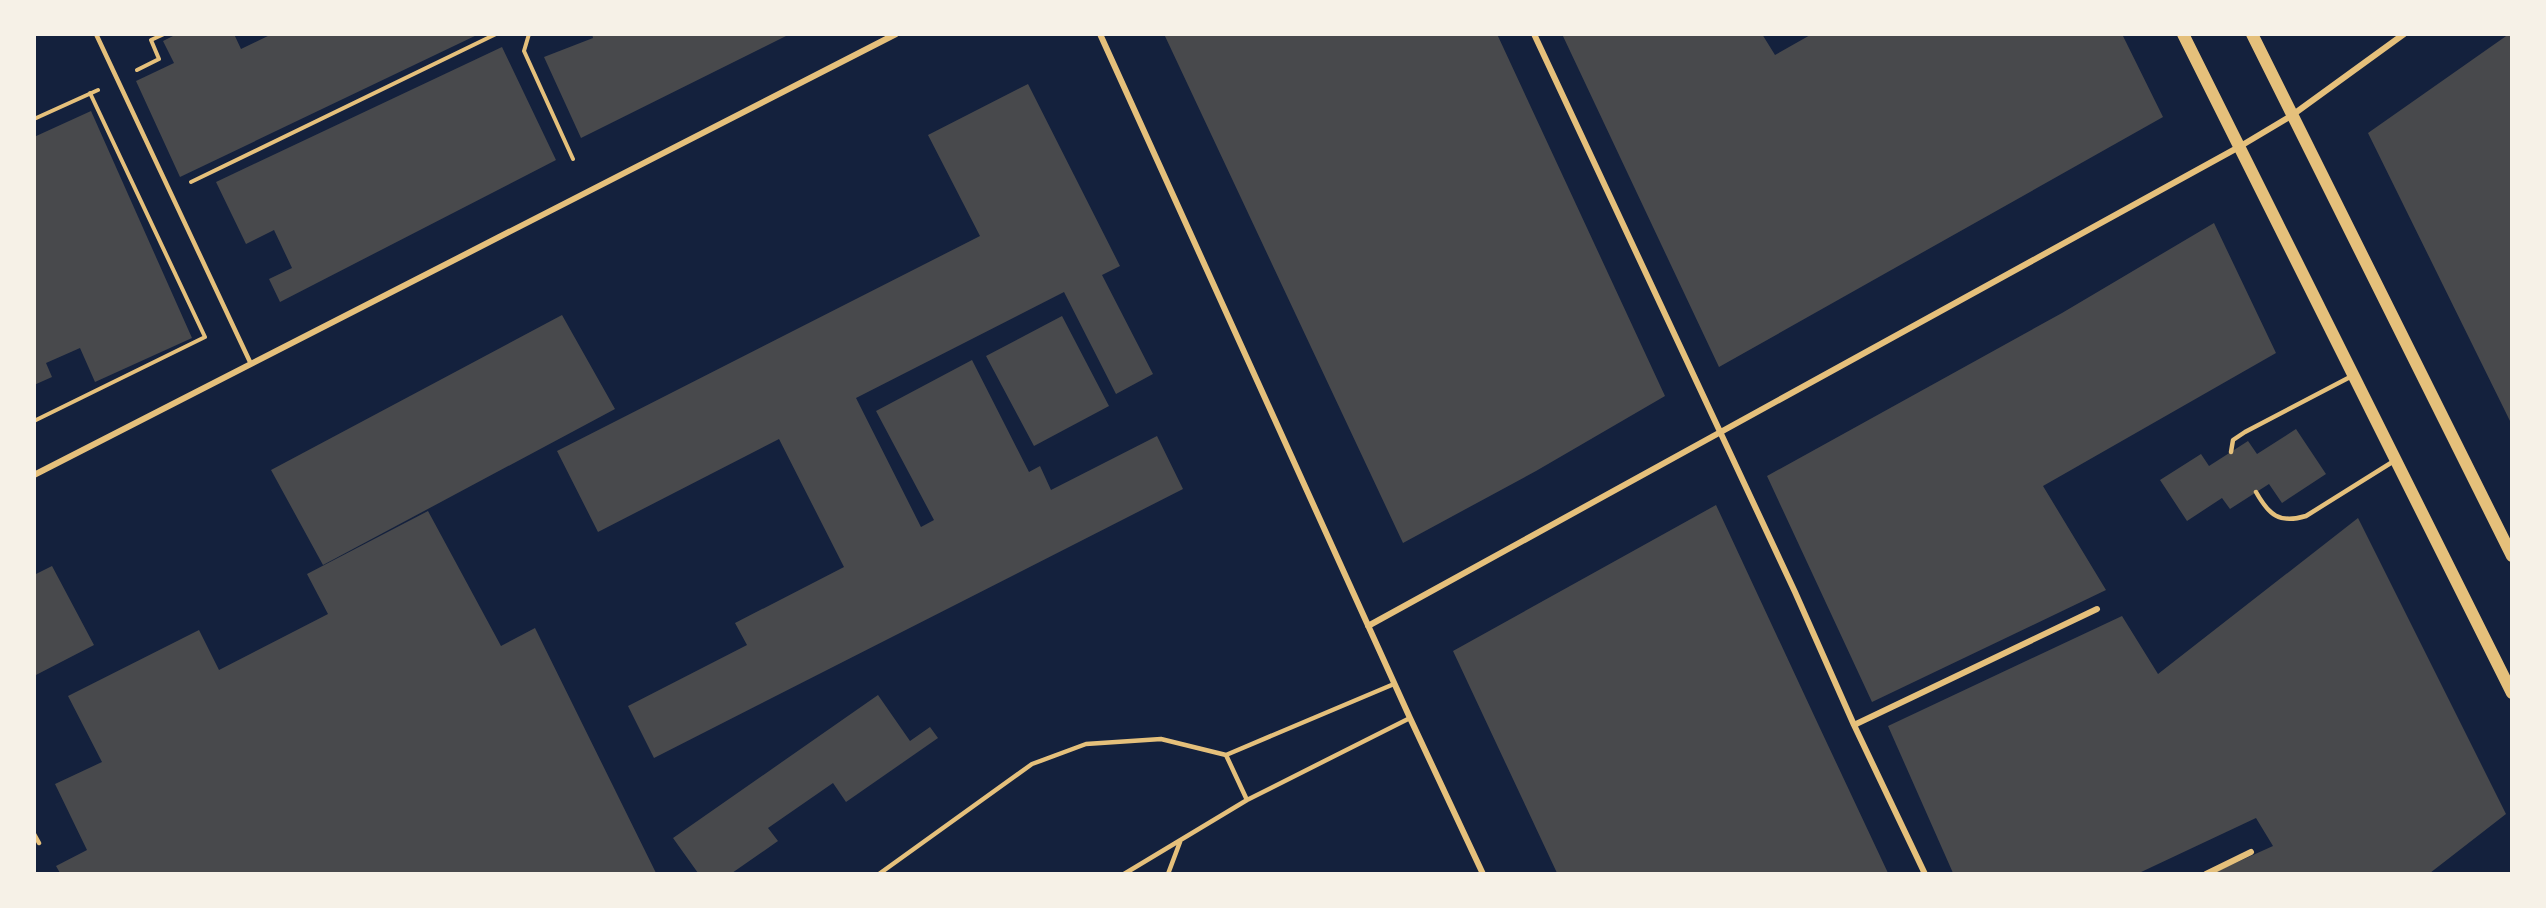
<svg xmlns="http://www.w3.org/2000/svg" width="2546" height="908" viewBox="0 0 2546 908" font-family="Arial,sans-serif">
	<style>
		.building { fill: #48494c }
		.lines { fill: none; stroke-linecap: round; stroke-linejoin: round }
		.path { stroke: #e5c07b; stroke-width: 4 }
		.service { stroke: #e5c07b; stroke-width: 4.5 }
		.minor { stroke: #e5c07b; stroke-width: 6 }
		.secondary { stroke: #e5c07b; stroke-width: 12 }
	</style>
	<rect width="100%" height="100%" fill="#14213d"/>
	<path class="building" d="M177 34H234L241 49 272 34H479L180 177 136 81 174 63 163 41Z
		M592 34H790L581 138 544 57 593 38Z
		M1164 34H1497L1665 396 1536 471 1403 543Z
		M1562 34H1762L1775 55 1812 34H2122L2163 117 1719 367Z
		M2509 34H2511V423L2368 133Z
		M502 47 556 160 280 302 269 279 292 268 274 230 246 244 216 182Z
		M1028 84 1120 266 1102 275 1153 374 1116 394 1064 292 856 398 921 527 934 520 876 411 972 360 1029 472 1040 466 1051 490 1157 436 1183 489 654 758 628 706 747 645 735 623 844 567 779 439 598 532 557 451 980 236 928 135Z
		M91 111 192 338 95 382 80 348 46 363 52 377 34 385V137Z
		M2214 223 2276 353 2043 486 2106 590 1872 702 1767 476 2062 313Z
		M562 315 615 409 323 565 271 470Z
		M1062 316 1109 406 1034 446 986 356Z
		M2296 429 2326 474 2282 503 2269 484 2230 509 2222 498 2187 521 2160 480 2201 454 2209 466 2248 441 2257 454Z
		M1716 505 1818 724 1888 873H1557L1453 651Z
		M428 511 501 646 535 628 656 873H60L56 866 87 850 55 784 102 762 68 696 199 630 219 670 328 614 307 574Z
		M2358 518 2506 814 2430 873H2213L2273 846 2256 818 2139 873H1953L1888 726 2122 616 2158 674Z
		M52 566 94 645 34 676V575Z
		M878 695 910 741 930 727 938 738 846 802 833 783 768 828 778 841 732 873H698L673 838Z"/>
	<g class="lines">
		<path class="path" d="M529 34 524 51 573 159
			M137 70 159 59 151 40 164 34
			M34 119 98 90
			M191 182 496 34
			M34 421 205 337 90 93"/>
		<path class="service" d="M96 34 251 364
			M2231 452 2233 440 2245 432 2352 376
			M2256 492C2269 515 2279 524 2306 516L2394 461
			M1226 755 1247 800
			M34 834 39 843
			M879 874 1032 764 1086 744 1161 739 1226 755 1394 684
			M1124 874 1247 800 1410 718
			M1168 874 1180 842"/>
		<path class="minor" d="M1100 34 1410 718 1483 874
			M1534 34 1795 592 1854 725 1925 874
			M34 475 896 34
			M1368 626 2239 147 2291 116 2404 34
			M1854 725 2097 609
			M2206 874 2251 852"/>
		<path class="secondary" d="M2183 34 2512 693
			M2252 34 2512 556"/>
	</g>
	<rect width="2546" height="908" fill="none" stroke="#f6f1e7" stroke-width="72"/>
</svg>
